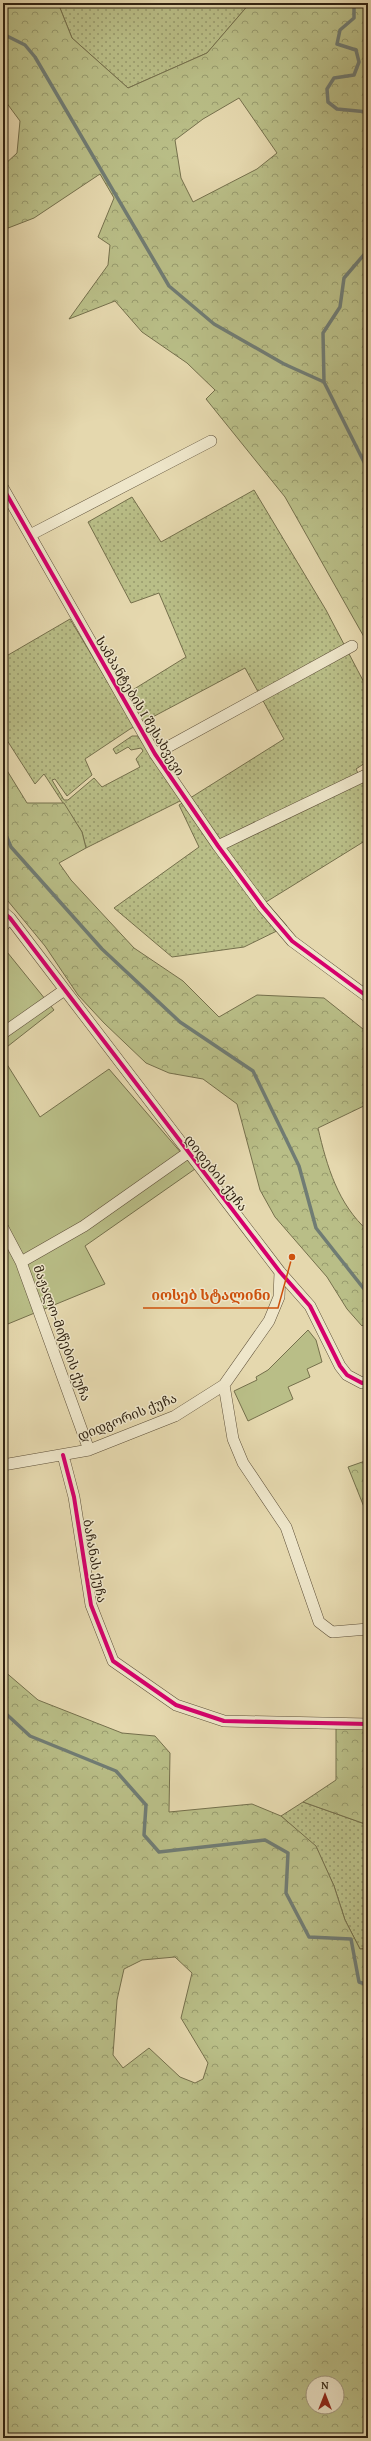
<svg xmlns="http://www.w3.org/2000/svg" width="371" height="2441" viewBox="0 0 371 2441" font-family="'Gentium Book Plus','Noto Serif Georgian',serif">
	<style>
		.grass { fill: url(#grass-dots); stroke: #75704c }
		.forest { fill: url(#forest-crowns); stroke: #75704c; fill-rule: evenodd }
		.green { fill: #b9be87; stroke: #75704c }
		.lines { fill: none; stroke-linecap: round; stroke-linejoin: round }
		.stream { stroke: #707c74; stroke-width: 3.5 }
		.street-casing { stroke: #5e5039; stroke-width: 12 }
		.street { stroke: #eee6ca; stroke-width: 11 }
		.cycleway-casing { stroke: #eee6ca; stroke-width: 6 }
		.cycleway { stroke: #d6006c; stroke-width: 4 }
		.labels { text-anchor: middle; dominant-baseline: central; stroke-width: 3; stroke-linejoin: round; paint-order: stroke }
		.street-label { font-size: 13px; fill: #312312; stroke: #eee6ca }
		.leader { fill: none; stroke: #cd510d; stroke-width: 1.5 }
		.callout-dot { fill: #cd510d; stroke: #eee6ca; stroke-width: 1.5 }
		.callout-label { font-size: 14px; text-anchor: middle; font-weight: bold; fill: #cd510d; stroke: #eee6ca; stroke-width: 3; stroke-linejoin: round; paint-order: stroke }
	</style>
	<defs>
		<pattern id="grass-dots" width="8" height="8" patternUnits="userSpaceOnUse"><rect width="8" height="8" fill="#b9be87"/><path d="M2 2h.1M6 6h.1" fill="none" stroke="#979a6d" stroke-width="1.8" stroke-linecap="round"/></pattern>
		<pattern id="forest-crowns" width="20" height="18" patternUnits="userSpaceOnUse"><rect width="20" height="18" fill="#b9be87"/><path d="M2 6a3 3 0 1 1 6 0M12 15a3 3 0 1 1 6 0" fill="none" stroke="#979a6d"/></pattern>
	</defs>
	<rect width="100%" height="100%" fill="#e5d8ae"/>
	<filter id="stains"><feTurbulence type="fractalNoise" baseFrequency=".005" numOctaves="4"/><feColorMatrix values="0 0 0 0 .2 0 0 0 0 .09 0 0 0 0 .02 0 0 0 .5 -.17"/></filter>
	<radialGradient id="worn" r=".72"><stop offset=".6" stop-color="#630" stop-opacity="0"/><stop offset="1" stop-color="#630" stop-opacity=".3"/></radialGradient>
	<path class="grass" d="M58 3H250L207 53 128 88 72 38Z
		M254 490 326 610 368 690V761L356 769 368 794V839L266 902 287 926 244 947 172 957 114 908 199 847 179 805 284 739 245 668 130 729 85 759 92 775 67 796 55 779 52 780 64 800H68L94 778 102 787 140 767 136 759 143 751 141 748 131 750 128 747 116 754 113 749 132 736H138L182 800 86 848 82 832 44 774 35 784 3 734V658L70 619 118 699 186 657 159 593 131 603 88 522 132 497 161 542Z
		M303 1802 368 1825V1948L360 1949 345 1920 334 1886 316 1847 281 1816Z"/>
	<path class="forest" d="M3 3H58L72 38 128 88 207 53 250 3H368V644L285 497 206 399 215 390 187 363 142 332 115 301 69 319 108 265 110 245 98 237 114 198 100 174 34 218 3 230V166L17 153 20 121 3 98ZM239 98 277 153 257 169 193 202 181 178 175 140 203 119Z
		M3 764 27 803H64L82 832 86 848 59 863 71 880 134 948 183 981 219 1017 257 995 324 998 368 1033V1104L318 1128C327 1167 338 1204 368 1231V1321L362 1326 347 1309 327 1277 275 1217 260 1190 237 1104 203 1079 169 1073 146 1063 104 1023 78 995 45 946 3 895Z
		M368 1460V1517L348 1467Z
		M3 1670 38 1700 122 1733 155 1736 170 1753 169 1812 252 1804 281 1816 316 1846 334 1886 345 1920 360 1949 368 1948V2438H3ZM175 1957 192 1973 181 2018 208 2063 203 2079 195 2083 180 2077 149 2048 123 2068 113 2055 117 2000 124 1969 142 1960ZM313 2383H337V2407H313Z
		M336 1724 368 1728V1825L303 1802 336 1780Z"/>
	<path class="green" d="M3 947 54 1010 3 1050Z
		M3 1058 40 1117 109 1069 195 1169 85 1246 105 1284 3 1326Z
		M308 1330 316 1340 322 1362 307 1369 310 1377 288 1387 293 1399 248 1421 234 1391 257 1380 256 1377 268 1370Z"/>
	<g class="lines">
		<path class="stream" d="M354 3V18L340 30 337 44 356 50 359 62 354 75 334 78 327 89 328 102 337 109 368 112
			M3 34 25 45 35 57 169 286 214 324 284 364 324 382
			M368 250 344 278 340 307 323 333 324 382 368 470
			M3 828 11 847 102 949 180 1022 253 1071 299 1166 316 1228 368 1294
			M3 1711 30 1736 116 1771 146 1805 144 1835 159 1852 265 1840 288 1853 286 1893 309 1937 351 1939 359 1982 368 1985"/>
		<defs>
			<path id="street" d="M3 488 155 754 218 846 263 907 292 941 368 997
				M30 535 211 441
				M155 754 352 646
				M218 846 368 774
				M3 912 10 918 280 1272 310 1306 340 1366 347 1375 362 1383 368 1381
				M3 926 10 918
				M3 1033 63 991
				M3 1228 21 1262 89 1450
				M21 1262 84 1226 189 1152
				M224 1385 233 1439 243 1463 286 1527 319 1622 332 1632 368 1629
				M63 1455 74 1497 91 1605 113 1661 176 1705 224 1721 368 1724
				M3 1465 89 1450 175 1416 224 1385 269 1321 279 1297 280 1272"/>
		</defs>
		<use href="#street" class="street-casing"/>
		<use href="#street" class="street"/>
		<defs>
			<path id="cycleway" d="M3 488 155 754 218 846 263 907 292 941 368 997
				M3 912 10 918 280 1272 310 1306 340 1366 347 1375 362 1383 368 1381
				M63 1455 74 1497 91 1605 113 1661 176 1705 224 1721 368 1724"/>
		</defs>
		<use href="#cycleway" class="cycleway-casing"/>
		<use href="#cycleway" class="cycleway"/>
	</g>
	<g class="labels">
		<g class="street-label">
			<text transform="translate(140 706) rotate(59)">სამპანტების I შესახვევი</text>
			<text transform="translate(216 1173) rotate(52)">დიდების ქუჩა</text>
			<text transform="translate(62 1333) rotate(70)">მაჟალო-მიწების ქუჩა</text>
			<text transform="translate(127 1417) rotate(-22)">დიდგორის ქუჩა</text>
			<text transform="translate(95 1561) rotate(80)">ბაჩანას ქუჩა</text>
		</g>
	</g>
	<path class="leader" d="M292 1257L278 1308H143"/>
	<circle class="callout-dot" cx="292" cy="1257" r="4"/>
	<g class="callout-label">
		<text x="211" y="1300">იოსებ სტალინი</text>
	</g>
	<rect width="371" height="2441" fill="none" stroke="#e5d8ae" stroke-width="16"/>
	<rect x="4" y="4" width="363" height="2433" fill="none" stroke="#312312" stroke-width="2"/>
	<rect x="8" y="8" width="355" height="2425" fill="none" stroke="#312312"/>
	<g transform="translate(325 2395)"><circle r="19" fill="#eee6ca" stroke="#a29880"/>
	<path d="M0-3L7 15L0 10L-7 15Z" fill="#8f2418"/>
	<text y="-6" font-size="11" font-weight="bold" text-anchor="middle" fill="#312312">N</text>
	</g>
	<rect width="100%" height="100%" filter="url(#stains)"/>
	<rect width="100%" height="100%" fill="url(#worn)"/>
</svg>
